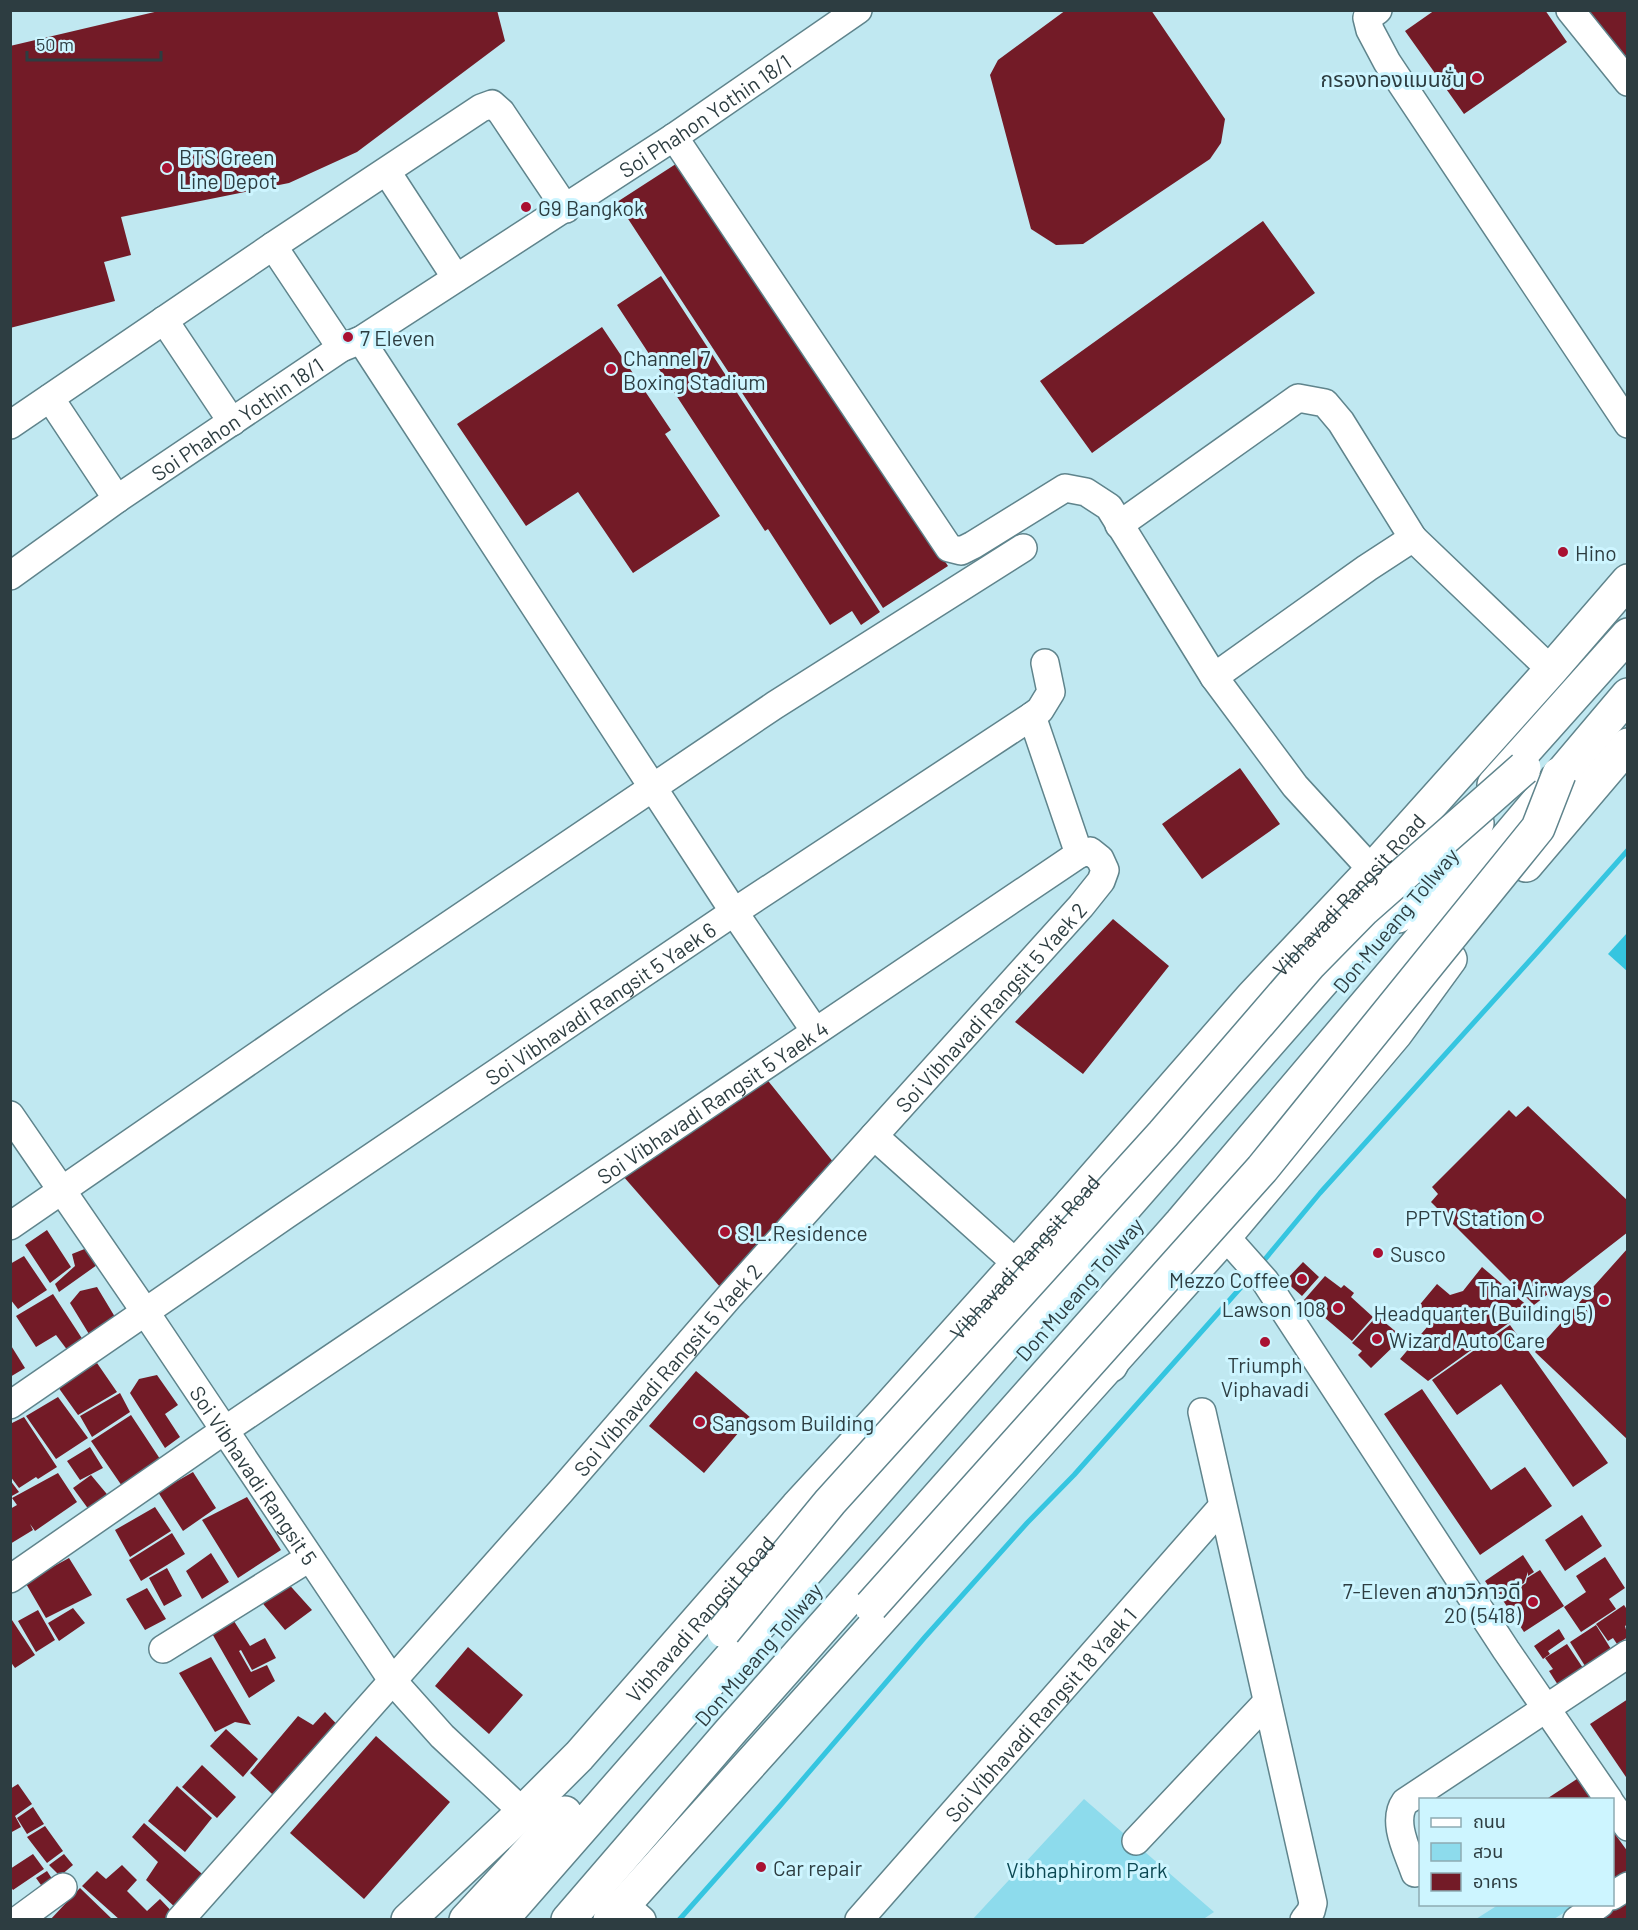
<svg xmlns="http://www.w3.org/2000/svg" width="1638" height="1930" viewBox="0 0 1638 1930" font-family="Barlow,'Noto Sans Thai',sans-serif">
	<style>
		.green { fill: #8ddbec }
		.water { fill: #35c5e0 }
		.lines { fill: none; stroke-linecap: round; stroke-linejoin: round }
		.stream { stroke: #35c5e0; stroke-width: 5 }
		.building { fill: #731b27 }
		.minor-casing { stroke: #5f848c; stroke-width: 30 }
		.major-casing { stroke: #5f848c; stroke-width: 36 }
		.highway-casing { stroke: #5f848c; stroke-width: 36 }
		.minor { stroke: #fff; stroke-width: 27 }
		.major { stroke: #fff; stroke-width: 33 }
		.highway { stroke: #fff; stroke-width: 33 }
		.highway-bridge-casing { stroke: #5f848c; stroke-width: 36; stroke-linecap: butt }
		.highway-bridge { stroke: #fff; stroke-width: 33 }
		.poi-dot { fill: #a91132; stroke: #cdf5ff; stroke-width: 2 }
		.labels { text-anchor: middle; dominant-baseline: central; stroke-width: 6; stroke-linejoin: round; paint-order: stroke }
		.poi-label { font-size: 21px; fill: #2d3d41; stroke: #cdf5ff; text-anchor: start }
		.street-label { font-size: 21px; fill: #2d3d41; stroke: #cdf5ff }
		.park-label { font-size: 21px; fill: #0b4853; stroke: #cdf5ff }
	</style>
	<rect width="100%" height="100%" fill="#c0e8f1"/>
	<path class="green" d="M1084 1799 1214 1912 1202 1920H972Z
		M1498 1905V1904L1576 1905 1554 1919H1476Z"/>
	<path class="water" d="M1627 933V971L1608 954Z"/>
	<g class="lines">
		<path class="stream" d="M1261 1264 1320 1193 1542 947 1628 850
			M679 1920 779 1807 925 1637 1027 1523 1074 1475 1251 1276"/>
	</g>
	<path class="building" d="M163 10H497L505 41 357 152 289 183 121 217 131 255 104 262 115 301 10 328V46Z
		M1066 10H1151L1225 119 1221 143 1210 159 1083 244 1056 245 1031 229 990 75 998 60Z
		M1435 10H1545L1567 42 1464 114 1405 31Z
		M1586 10H1628V63Z
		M682 160 948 566 883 608 617 202Z
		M1263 221 1315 293 1092 453 1040 381Z
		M661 276 880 612 861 625 852 611 830 625 768 529 765 531 617 305Z
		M602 327 671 430 665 434 720 516 633 573 578 492 526 526 457 424Z
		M1240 768 1280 824 1202 879 1162 824Z
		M1113 919 1169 966 1083 1074 1015 1022Z
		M761 1072 834 1163 728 1296 616 1168Z
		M1528 1106 1628 1201V1232L1534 1305 1431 1202 1438 1194 1432 1187 1509 1110 1516 1117Z
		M47 1230 71 1267 50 1283 25 1245Z
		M87 1248 97 1265 59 1292 55 1284 75 1266 72 1254Z
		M1628 1248V1440L1535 1352Z
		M24 1256 47 1290 18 1309 10 1299V1264Z
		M1303 1262 1319 1277 1302 1296 1285 1281Z
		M1482 1267 1530 1308 1428 1381 1400 1359 1433 1320 1417 1308 1437 1284 1450 1295 1463 1291Z
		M1325 1276 1341 1288 1344 1285 1354 1293 1351 1297 1373 1317 1352 1341 1304 1300Z
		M97 1287 118 1322 92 1339 70 1303 80 1291Z
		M53 1294 85 1343 71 1355 56 1335 36 1347 16 1316Z
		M1377 1316 1400 1335 1398 1342 1371 1368 1358 1355 1362 1351 1352 1343Z
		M1510 1325 1608 1463 1573 1487 1501 1384 1457 1415 1432 1380Z
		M10 1344 25 1368 10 1377Z
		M97 1363 117 1392 78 1415 58 1387Z
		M696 1371 751 1418 704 1473 649 1426Z
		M157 1375 178 1405 165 1414 180 1437 165 1448 130 1393 139 1379Z
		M1422 1389 1491 1490 1525 1467 1552 1506 1480 1555 1384 1414Z
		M120 1393 130 1412 92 1437 80 1416Z
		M58 1397 88 1438 56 1459 26 1416Z
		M131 1415 162 1462 122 1486 91 1441Z
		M24 1417 57 1467 38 1479 36 1477 19 1488 10 1476V1424Z
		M90 1447 103 1468 80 1480 67 1461Z
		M193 1472 216 1508 183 1531 158 1492Z
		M58 1473 77 1502 35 1531 30 1524 33 1530 10 1544V1509L17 1505 12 1498Z
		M91 1475 111 1499 92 1514 73 1488Z
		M10 1480 19 1492 10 1497Z
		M247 1497 281 1550 238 1578 202 1520Z
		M155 1507 171 1531 130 1557 115 1530Z
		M1582 1515 1602 1546 1565 1571 1545 1540Z
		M172 1533 185 1554 141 1581 129 1560Z
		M211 1553 229 1582 202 1599 186 1571Z
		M1523 1555 1534 1572 1528 1576V1572L1524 1583 1498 1600 1485 1581Z
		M1605 1557 1625 1588 1609 1599 1616 1609 1581 1632 1564 1607 1586 1592 1576 1576Z
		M69 1558 92 1595 46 1618 25 1582Z
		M167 1568 182 1596 164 1606 149 1578Z
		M1540 1570 1564 1606 1524 1632 1502 1599 1526 1583 1527 1578Z
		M285 1580 312 1610 285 1630 259 1599Z
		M147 1588 166 1619 145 1630 126 1599Z
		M1624 1605 1628 1611V1624L1625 1626 1628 1637 1617 1644 1613 1638 1608 1641 1596 1624Z
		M73 1608 85 1623 59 1641 48 1623Z
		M38 1610 55 1640 36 1652 18 1621Z
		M10 1617 35 1655 15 1668 10 1661Z
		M232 1618 250 1646 265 1638 276 1658 252 1670 241 1650 239 1651 251 1672 267 1665 275 1681 249 1698 210 1630Z
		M1596 1625 1611 1649 1585 1666 1570 1642Z
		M1559 1629 1565 1639 1548 1651 1550 1654 1543 1659 1534 1646Z
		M1567 1644 1583 1668 1558 1685 1549 1671 1553 1669 1545 1658Z
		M468 1647 523 1695 489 1734 435 1686Z
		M211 1657 251 1725 235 1722 215 1732 179 1673Z
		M1628 1699V1780L1590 1724Z
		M325 1712 352 1740 291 1812 250 1773 298 1716 313 1725Z
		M226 1729 258 1759 243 1777 210 1746Z
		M376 1736 450 1802 364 1899 290 1833Z
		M202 1765 236 1797 217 1818 182 1787Z
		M1583 1775 1599 1800H1545Z
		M18 1784 32 1804 15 1816 21 1827 10 1833V1789Z
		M177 1786 212 1818 185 1852 148 1821Z
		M33 1807 44 1824 27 1834 17 1818Z
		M144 1823 209 1880 178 1910 146 1880 158 1862 132 1837Z
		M45 1826 63 1851 47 1863 27 1837Z
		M1612 1830 1628 1852V1870L1612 1880Z
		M33 1854 44 1869 13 1890 10 1886V1869Z
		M64 1854 73 1865 60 1876 49 1865Z
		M122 1865 137 1880 127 1891 147 1911 160 1899 176 1916 172 1920H120L82 1886 97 1871 106 1879Z
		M47 1871 56 1885 46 1892 36 1878Z
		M80 1888 113 1920H50Z
		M1628 1897V1920H1599Z"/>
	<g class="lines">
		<defs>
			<g id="minor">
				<path d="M1378 10 1367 18 1370 30 1387 62 1628 424"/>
				<path d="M1570 10 1628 82"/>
				<path d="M674 137 949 548 961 551 973 545 1065 488 1086 492 1109 507 1214 677 1295 786 1372 870"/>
				<path d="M387 172 456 278"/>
				<path d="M273 246 341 348"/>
				<path d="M164 320 232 422"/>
				<path d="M361 340 734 912 815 1031"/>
				<path d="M50 398 117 499"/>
				<path d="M10 425 273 246 481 108 492 104 501 112 566 209"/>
				<path d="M1119 525 1298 398 1325 403 1341 422 1413 538"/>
				<path id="s1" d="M10 576 117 499 341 348 361 340 674 137 858 10"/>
				<path d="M1214 677 1367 568 1413 538 1551 670"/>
				<path id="s2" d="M10 1115 146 1313 392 1680 442 1736 523 1812"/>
				<path d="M874 1136 1017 1264"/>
				<path d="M10 1226 335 1002 775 705 1023 548"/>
				<path d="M1225 1236 1265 1281 1506 1650 1609 1800"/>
				<path id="s3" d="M10 1405 286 1215 734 912 1032 716 1040 710 1051 692 1045 663"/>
				<path d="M1202 1412 1313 1903 1311 1911 1304 1920"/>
				<path id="s4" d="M10 1579 225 1430 1079 854 1032 716"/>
				<path d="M163 1649 309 1558"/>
				<path d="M1612 1805 1628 1827"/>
				<path d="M1136 1841 1267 1702"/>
				<path d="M1415 1873C1408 1852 1391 1822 1405 1802L1628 1654"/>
				<path d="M1612 1896 1628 1886"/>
				<path d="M624 1904 642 1920"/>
				<path d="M18 1920 63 1887"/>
				<path id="s5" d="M180 1920 561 1491 728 1298 1081 906 1101 881 1105 870 1100 859 1090 851 1079 854"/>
				<path id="s6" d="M859 1920 1222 1507"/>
				<path d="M1577 1920 1600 1904"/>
			</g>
			<g id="major">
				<path d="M1526 865 1628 745"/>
				<path id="s7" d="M408 1920 523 1812 579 1756 797 1507 881 1416 1072 1203 1252 997 1372 870 1551 670 1628 581"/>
				<path d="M610 1920 1225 1236 1396 1033 1450 959"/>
			</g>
			<path id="highway" d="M1494 785 1628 635
				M1398 916 1477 823
				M1072 1203 1124 1176
				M1111 1365 1133 1319
				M466 1920 565 1813
				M501 1920 1405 887
				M568 1920 730 1732 1181 1223 1628 695"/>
		</defs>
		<use href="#minor" class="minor-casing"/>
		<use href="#major" class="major-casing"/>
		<use href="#highway" class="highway-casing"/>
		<use href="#minor" class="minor"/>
		<use href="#major" class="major"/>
		<use href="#highway" class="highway"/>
		<defs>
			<path id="highway-bridge" d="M871 1606 1262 1169 1538 828 1559 774
				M724 1631 830 1502 1163 1134 1309 965 1364 909 1524 768"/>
		</defs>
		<use href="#highway-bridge" class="highway-bridge-casing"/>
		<use href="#highway-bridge" class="highway-bridge"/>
	</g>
	<g class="poi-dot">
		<circle cx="1477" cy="78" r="6"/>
		<circle cx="167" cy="168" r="6"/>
		<circle cx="526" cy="207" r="6"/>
		<circle cx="348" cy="337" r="6"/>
		<circle cx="611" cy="369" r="6"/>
		<circle cx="1563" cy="552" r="6"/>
		<circle cx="1537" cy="1217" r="6"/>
		<circle cx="725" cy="1232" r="6"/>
		<circle cx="1378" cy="1253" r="6"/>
		<circle cx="1302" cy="1279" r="6"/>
		<circle cx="1604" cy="1300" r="6"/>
		<circle cx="1338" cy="1308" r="6"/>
		<circle cx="1377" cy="1339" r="6"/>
		<circle cx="1265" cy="1342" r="6"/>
		<circle cx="700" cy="1422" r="6"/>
		<circle cx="1533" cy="1602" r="6"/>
		<circle cx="761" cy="1867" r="6"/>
	</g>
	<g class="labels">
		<g class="poi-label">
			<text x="1465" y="78" text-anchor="end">กรองทองแมนชั่น</text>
			<text x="179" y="156">BTS Green<tspan x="179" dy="24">Line Depot</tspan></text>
			<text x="538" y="207">G9 Bangkok</text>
			<text x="360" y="337">7 Eleven</text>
			<text x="623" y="357">Channel 7<tspan x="623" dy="24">Boxing Stadium</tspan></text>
			<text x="1575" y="552">Hino</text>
			<text x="1525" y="1217" text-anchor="end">PPTV Station</text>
			<text x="737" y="1232">S.L.Residence</text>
			<text x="1390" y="1253">Susco</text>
			<text x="1290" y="1279" text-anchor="end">Mezzo Coffee</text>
			<text x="1592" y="1288" text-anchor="end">Thai Airways<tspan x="1592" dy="24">Headquarter (Building 5)</tspan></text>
			<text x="1326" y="1308" text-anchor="end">Lawson 108</text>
			<text x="1389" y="1339">Wizard Auto Care</text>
			<text x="1265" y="1364" text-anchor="middle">Triumph<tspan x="1265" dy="24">Viphavadi</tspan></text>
			<text x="712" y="1422">Sangsom Building</text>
			<text x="1521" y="1590" text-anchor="end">7-Eleven สาขาวิภาวดี<tspan x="1521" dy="24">20 (5418)</tspan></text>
			<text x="773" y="1867">Car repair</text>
		</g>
		<g class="street-label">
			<text stroke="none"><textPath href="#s1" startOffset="834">Soi Phahon Yothin 18/1</textPath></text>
			<text stroke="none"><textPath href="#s1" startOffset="276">Soi Phahon Yothin 18/1</textPath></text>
			<text stroke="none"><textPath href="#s7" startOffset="1392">Vibhavadi Rangsit Road</textPath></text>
			<text transform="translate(1395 920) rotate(-50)">Don Mueang Tollway</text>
			<text stroke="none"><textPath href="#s3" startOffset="714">Soi Vibhavadi Rangsit 5 Yaek 6</textPath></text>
			<text stroke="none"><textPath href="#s5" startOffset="1221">Soi Vibhavadi Rangsit 5 Yaek 2</textPath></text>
			<text stroke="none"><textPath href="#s4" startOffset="849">Soi Vibhavadi Rangsit 5 Yaek 4</textPath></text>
			<text stroke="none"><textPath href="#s7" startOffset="906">Vibhavadi Rangsit Road</textPath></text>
			<text transform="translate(1079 1289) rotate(-49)">Don Mueang Tollway</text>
			<text stroke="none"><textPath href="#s5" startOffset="735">Soi Vibhavadi Rangsit 5 Yaek 2</textPath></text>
			<text stroke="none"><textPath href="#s2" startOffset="435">Soi Vibhavadi Rangsit 5</textPath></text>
			<text stroke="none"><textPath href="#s7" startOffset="420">Vibhavadi Rangsit Road</textPath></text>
			<text transform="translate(758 1654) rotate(-49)">Don Mueang Tollway</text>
			<text stroke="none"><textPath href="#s6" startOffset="274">Soi Vibhavadi Rangsit 18 Yaek 1</textPath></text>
		</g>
		<g class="park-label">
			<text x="1087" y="1869">Vibhaphirom Park</text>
		</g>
	</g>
	<rect width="1638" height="1930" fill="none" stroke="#2d3d41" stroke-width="24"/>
	<rect x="1419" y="1798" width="195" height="108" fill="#cdf5ff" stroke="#8dabb3" stroke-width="1.5"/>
	<rect x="1431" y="1818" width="30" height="9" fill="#ffffff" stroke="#8dabb3" stroke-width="1.5"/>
	<text x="1473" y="1828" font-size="18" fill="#2d3d41">ถนน</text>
	<rect x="1431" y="1843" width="30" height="18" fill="#8ddbec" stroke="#8dabb3" stroke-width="1.5"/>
	<text x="1473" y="1858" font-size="18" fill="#2d3d41">สวน</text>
	<rect x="1431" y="1873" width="30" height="18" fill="#731b27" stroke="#8dabb3" stroke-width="1.5"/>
	<text x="1473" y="1888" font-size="18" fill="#2d3d41">อาคาร</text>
	<path d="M27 51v9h134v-9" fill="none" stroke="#2d3d41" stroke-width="3"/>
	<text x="36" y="51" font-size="18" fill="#2d3d41" stroke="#cdf5ff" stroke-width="4.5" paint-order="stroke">50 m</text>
</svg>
